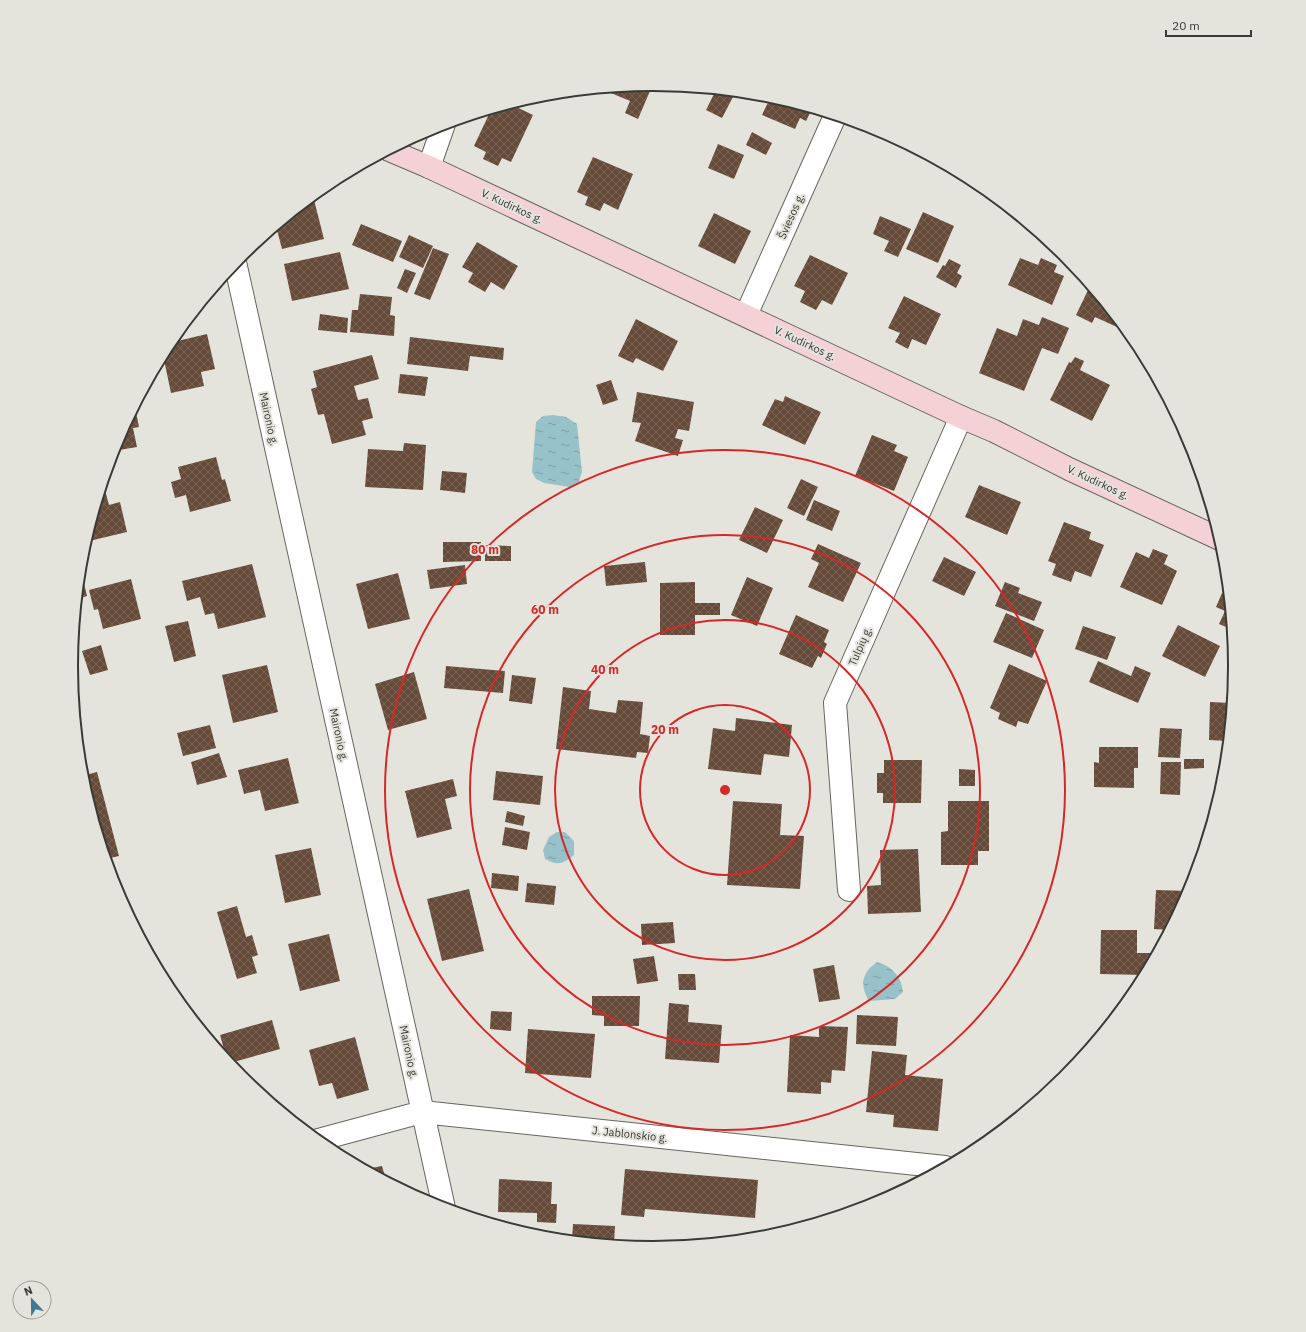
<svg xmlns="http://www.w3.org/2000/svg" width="1306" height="1332" viewBox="0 0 1306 1332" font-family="'IBM Plex Sans',sans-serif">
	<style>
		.water { fill: url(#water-ripples) }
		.building { fill: url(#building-cross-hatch) }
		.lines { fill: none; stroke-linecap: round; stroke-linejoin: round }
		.minor-casing { stroke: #67665f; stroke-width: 24 }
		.secondary-casing { stroke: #67665f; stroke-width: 24 }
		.minor { stroke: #fff; stroke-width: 22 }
		.secondary { stroke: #f3d1d5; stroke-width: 22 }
		.ring { fill: none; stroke: #d62828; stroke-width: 2 }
		.labels { text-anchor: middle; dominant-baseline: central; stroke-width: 4; stroke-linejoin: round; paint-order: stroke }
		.street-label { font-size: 11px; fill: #3a3a36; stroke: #e5e4dc }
		.rim { fill: none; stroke: #3a3a36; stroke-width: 2 }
		.centre { fill: #d62828; stroke: #e5e4dc; stroke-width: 2 }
		.ring-label { font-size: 12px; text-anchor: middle; font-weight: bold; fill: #d62828; stroke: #e5e4dc; stroke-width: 4; stroke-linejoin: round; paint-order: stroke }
	</style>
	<defs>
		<pattern id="water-ripples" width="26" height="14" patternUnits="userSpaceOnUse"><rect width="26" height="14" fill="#98c2ca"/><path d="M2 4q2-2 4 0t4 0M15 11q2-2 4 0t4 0" fill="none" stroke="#7d9fa5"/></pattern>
		<pattern id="building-cross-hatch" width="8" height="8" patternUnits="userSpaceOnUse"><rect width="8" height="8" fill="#664b3a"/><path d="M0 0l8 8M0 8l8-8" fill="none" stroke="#796355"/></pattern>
	</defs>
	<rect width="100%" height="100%" fill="#e5e4dc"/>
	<!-- water -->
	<path class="water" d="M553 415 566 417 577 424 582 472 578 484 570 487 544 483 536 479 532 472 536 422 543 416Z
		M557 832H565L574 841V855C563 864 558 866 545 859L543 850 549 837Z
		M877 962C893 967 901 976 903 992L895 999 869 1001C859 984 862 973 877 962Z"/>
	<!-- building -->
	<path class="building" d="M653 84 638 119 625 113 630 101 611 93 613 88Z
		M716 90 720 91 733 97 722 118 706 110Z
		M771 96 812 109 806 121 800 118 795 129 762 115Z
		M510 104 533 115 511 162 502 158 498 166 483 159 486 152 474 146 491 110Z
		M752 132 772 143 766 155 746 145Z
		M718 144 744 155 734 179 708 168Z
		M593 157 633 174 618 210 604 203 600 211 585 205 588 197 577 192Z
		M313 196 324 239 282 249 276 226Z
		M923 212 954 226 938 263 906 249Z
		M714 213 751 231 735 264 698 246Z
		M880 216 911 229 898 257 884 251 889 241 873 234Z
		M361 224 402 241 393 262 352 245Z
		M409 235 433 246 423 268 399 257Z
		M477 242 518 266 504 290 491 282 485 292 468 282 473 273 462 267Z
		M433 248 449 254 430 300 414 294Z
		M340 252 349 289 292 301 284 264Z
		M810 255 848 273 832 305 822 300 816 310 800 302 805 291 794 286Z
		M1020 258 1038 265 1041 258 1057 265 1054 272 1064 276 1052 305 1008 285Z
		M949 259 961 265 957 273 962 276 956 288 936 277 943 265 945 266Z
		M405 269 416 273 407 293 397 288Z
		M1090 286 1119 321 1117 327 1095 317 1092 323 1076 315Z
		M360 294 392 297 390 315 395 316 394 336 350 332 352 310H358Z
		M904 296 941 314 926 345 912 339 908 349 895 342 900 333 888 328Z
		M320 314 348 318 347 333 318 330Z
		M1042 317 1069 328 1058 354 1042 348 1024 391 979 373 997 328 1017 336 1023 319 1039 325Z
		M636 319 678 341 663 371 636 358 633 363 618 356Z
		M207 334 215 369 201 372 204 386 171 393 163 355 169 343Z
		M410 337 504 348 503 360 470 356 468 371 407 364Z
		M372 355 379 379 354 386 358 400 368 398 373 418 362 421 366 435 332 444 324 414 318 415 311 389 317 387 313 371Z
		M1075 357 1084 361 1080 370 1110 385 1092 421 1050 400 1069 362 1071 363Z
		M400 374 428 377 425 396 398 393Z
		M611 380 618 400 603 405 596 385Z
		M637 392 694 402 689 431 678 429 675 438 683 440 678 456 635 441 641 423 632 422Z
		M785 396 821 412 805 445 762 425 775 399 783 402Z
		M135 407 139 427 133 428 137 447 113 451 115 443Z
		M872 435 897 445 894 451 908 457 894 491 855 476Z
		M404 443 426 445 423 490 365 487 368 449 403 451Z
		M216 457 222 480 225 479 231 501 190 512 186 495 175 498 171 482 181 479 178 467Z
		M442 471 467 473 465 493 440 490Z
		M801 479 818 487 804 516 787 508Z
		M979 485 1021 502 1007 535 965 517Z
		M105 490 109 505 120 502 127 532 85 542 101 491Z
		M814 500 840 511 832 531 806 520Z
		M755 507 783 520 767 553 739 540Z
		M1064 522 1091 532 1089 539 1104 545 1091 577 1075 571 1071 582 1052 575 1056 564 1048 561Z
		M443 542H481V561L443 562Z
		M818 544 861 563 843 602 808 587 819 563 811 559Z
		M485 545 511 546V561H485Z
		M1153 549 1168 555 1164 564 1177 571 1162 605 1120 587 1136 552 1149 558Z
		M944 557 976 572 964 596 932 581Z
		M645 562 647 582 606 586 604 566Z
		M252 564 266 617 218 629 214 613 205 615 200 597 187 601 182 581Z
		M465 565 467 584 430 589 427 570Z
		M81 570 87 596 78 599 80 570Z
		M398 573 410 619 368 629 356 584Z
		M747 577 773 588 757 626 731 615Z
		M131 579 141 619 103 629 98 609 94 610 89 590Z
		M695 582V603H720V615H695V635H660V583Z
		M1005 582 1020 588 1018 593 1042 602 1034 621 995 606Z
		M1222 593 1228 596 1231 629 1219 624 1225 611 1216 607Z
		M1006 613 1044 630 1032 658 993 642Z
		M796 615 829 630 824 642 827 644 821 658 818 656 812 668 779 654Z
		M188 621 196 656 174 662 165 626Z
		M1178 625 1220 646 1205 677 1162 656Z
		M1083 626 1116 637 1107 660 1075 649Z
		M101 645 108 670 90 675 82 651Z
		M1098 661 1131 676 1135 666 1151 673 1138 703 1089 682Z
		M1009 664 1047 681 1028 724 1018 721 1016 727 998 719 1000 713 990 708Z
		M267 665 278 712 233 723 222 675Z
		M446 666 505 671 503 693 444 688Z
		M414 672 427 719 388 730 375 684Z
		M512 675 536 678 532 704 509 701Z
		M563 687 591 691 589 709 616 713 618 700 643 702 640 734 650 736 648 753 637 752 636 758 556 749Z
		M1210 702 1231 703 1228 741 1209 740Z
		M736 718 792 725 789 757 764 754 761 775 708 769 713 728 735 731Z
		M210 725 216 748 183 756 177 733Z
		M1160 728 1182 729 1180 758 1158 757Z
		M1099 747H1138V768H1134V788L1094 787V762L1099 763Z
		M219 753 227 777 197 785 191 762Z
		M288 758 299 803 265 811 260 790 244 794 238 770Z
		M1184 759H1204V768L1184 769Z
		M884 760H922L921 803H883V793H877V773H884Z
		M1161 762H1181L1180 795 1160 794Z
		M959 769 975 770V786H959Z
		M496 771 543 776 540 805 493 800Z
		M97 772 119 856 106 859 82 779V776Z
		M453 779 457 796 445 799 452 829 417 838 405 791Z
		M733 801 782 804 780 835 804 836 800 889 727 885Z
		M948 801H989V851H978V865H941V832L948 831Z
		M507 811 525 816 523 826 505 822Z
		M505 827 530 832 527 850 502 845Z
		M311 848 321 895 285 903 275 855Z
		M918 849 921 912 868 914 867 886 881 885 880 850Z
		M492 873 519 876 518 891 491 888Z
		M527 883 556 886 554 905 525 902Z
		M469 889 484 951 442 961 427 899Z
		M1156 890 1189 891 1169 930 1154 929Z
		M237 906 246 937 252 935 258 955 252 957 257 973 237 979 217 912Z
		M673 922 675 943 642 945 641 924Z
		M1101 930H1137V953H1156L1145 975 1100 974Z
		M329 934 340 981 300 991 288 944Z
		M654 956 658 981 637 984 633 959Z
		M834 965 840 999 819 1002 813 969Z
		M678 974H695L696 990H679Z
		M592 996H640L639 1026H604V1016L592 1015Z
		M669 1003 689 1005 688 1022 722 1025 719 1063 665 1059Z
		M491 1011 512 1012 511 1031 490 1029Z
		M857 1015 898 1017 896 1046 856 1044Z
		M272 1020 280 1049 230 1063 227 1060 220 1035Z
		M819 1026 848 1027 845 1071 832 1070 831 1083 821 1082V1094L787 1092 790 1035 819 1037Z
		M528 1029 595 1034 591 1078 525 1073Z
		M355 1037 369 1090 337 1099 332 1083 319 1086 309 1050Z
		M872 1051 907 1055 905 1075 943 1079 938 1131 893 1127 894 1115 866 1112Z
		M382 1166 386 1180 366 1169Z
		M625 1169 758 1180 755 1218 645 1209 644 1217 621 1215Z
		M499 1179 552 1182 551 1204H557L556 1223 537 1222V1213L498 1212Z
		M573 1224 615 1226 614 1244 572 1240Z"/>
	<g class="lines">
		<defs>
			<path id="minor" d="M429 167 444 124
				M235 262 444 1208
				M746 315 835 116
				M849 890 835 703 961 417
				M318 1140 422 1112 945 1167"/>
			<path id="secondary" d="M389 150 429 167 961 417 994 431 1069 469 1220 539"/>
		</defs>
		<!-- minor casing -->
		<use href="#minor" class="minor-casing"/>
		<!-- secondary casing -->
		<use href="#secondary" class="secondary-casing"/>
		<!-- minor -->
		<use href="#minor" class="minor"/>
		<!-- secondary -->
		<use href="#secondary" class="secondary"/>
	</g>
	<!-- distance rings -->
	<g class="ring">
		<circle cx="725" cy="790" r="85"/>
		<circle cx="725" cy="790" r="170"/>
		<circle cx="725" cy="790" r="255"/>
		<circle cx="725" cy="790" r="340"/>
	</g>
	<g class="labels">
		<!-- street labels -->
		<g class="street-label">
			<text transform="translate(512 206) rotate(25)">V. Kudirkos g.</text>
			<text transform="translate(791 216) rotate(-66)">Šviesos g.</text>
			<text transform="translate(805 343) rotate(25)">V. Kudirkos g.</text>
			<text transform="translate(269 419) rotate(78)">Maironio g.</text>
			<text transform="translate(1098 482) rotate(25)">V. Kudirkos g.</text>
			<text transform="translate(860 646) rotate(-66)">Tulpių g.</text>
			<text transform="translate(339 735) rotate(78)">Maironio g.</text>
			<text transform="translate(409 1052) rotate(78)">Maironio g.</text>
			<text transform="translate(630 1134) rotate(6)">J. Jablonskio g.</text>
		</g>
	</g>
	<!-- crop -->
	<path d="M0 0H1306V1332H0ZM78 666a575 575 0 1 1 1150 0a575 575 0 1 1-1150 0Z" fill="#e5e4dc" fill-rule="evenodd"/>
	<path class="rim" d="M78 666a575 575 0 1 1 1150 0a575 575 0 1 1-1150 0Z"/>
	<circle cx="725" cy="790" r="6" class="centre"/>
	<g class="ring-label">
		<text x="485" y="554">80 m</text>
		<text x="545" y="614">60 m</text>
		<text x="605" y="674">40 m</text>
		<text x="665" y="734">20 m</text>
	</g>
	<!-- north arrow -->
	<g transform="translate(32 1300) rotate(338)"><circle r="19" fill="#e5e4dc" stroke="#a1a09a"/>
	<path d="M0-3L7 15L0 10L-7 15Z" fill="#3f7992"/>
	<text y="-6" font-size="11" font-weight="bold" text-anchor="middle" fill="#3a3a36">N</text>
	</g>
	<!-- scale -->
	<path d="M1166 30v6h85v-6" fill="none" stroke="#3a3a36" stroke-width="2"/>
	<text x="1172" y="30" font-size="12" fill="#3a3a36" stroke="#e5e4dc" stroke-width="3" paint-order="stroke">20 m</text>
</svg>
